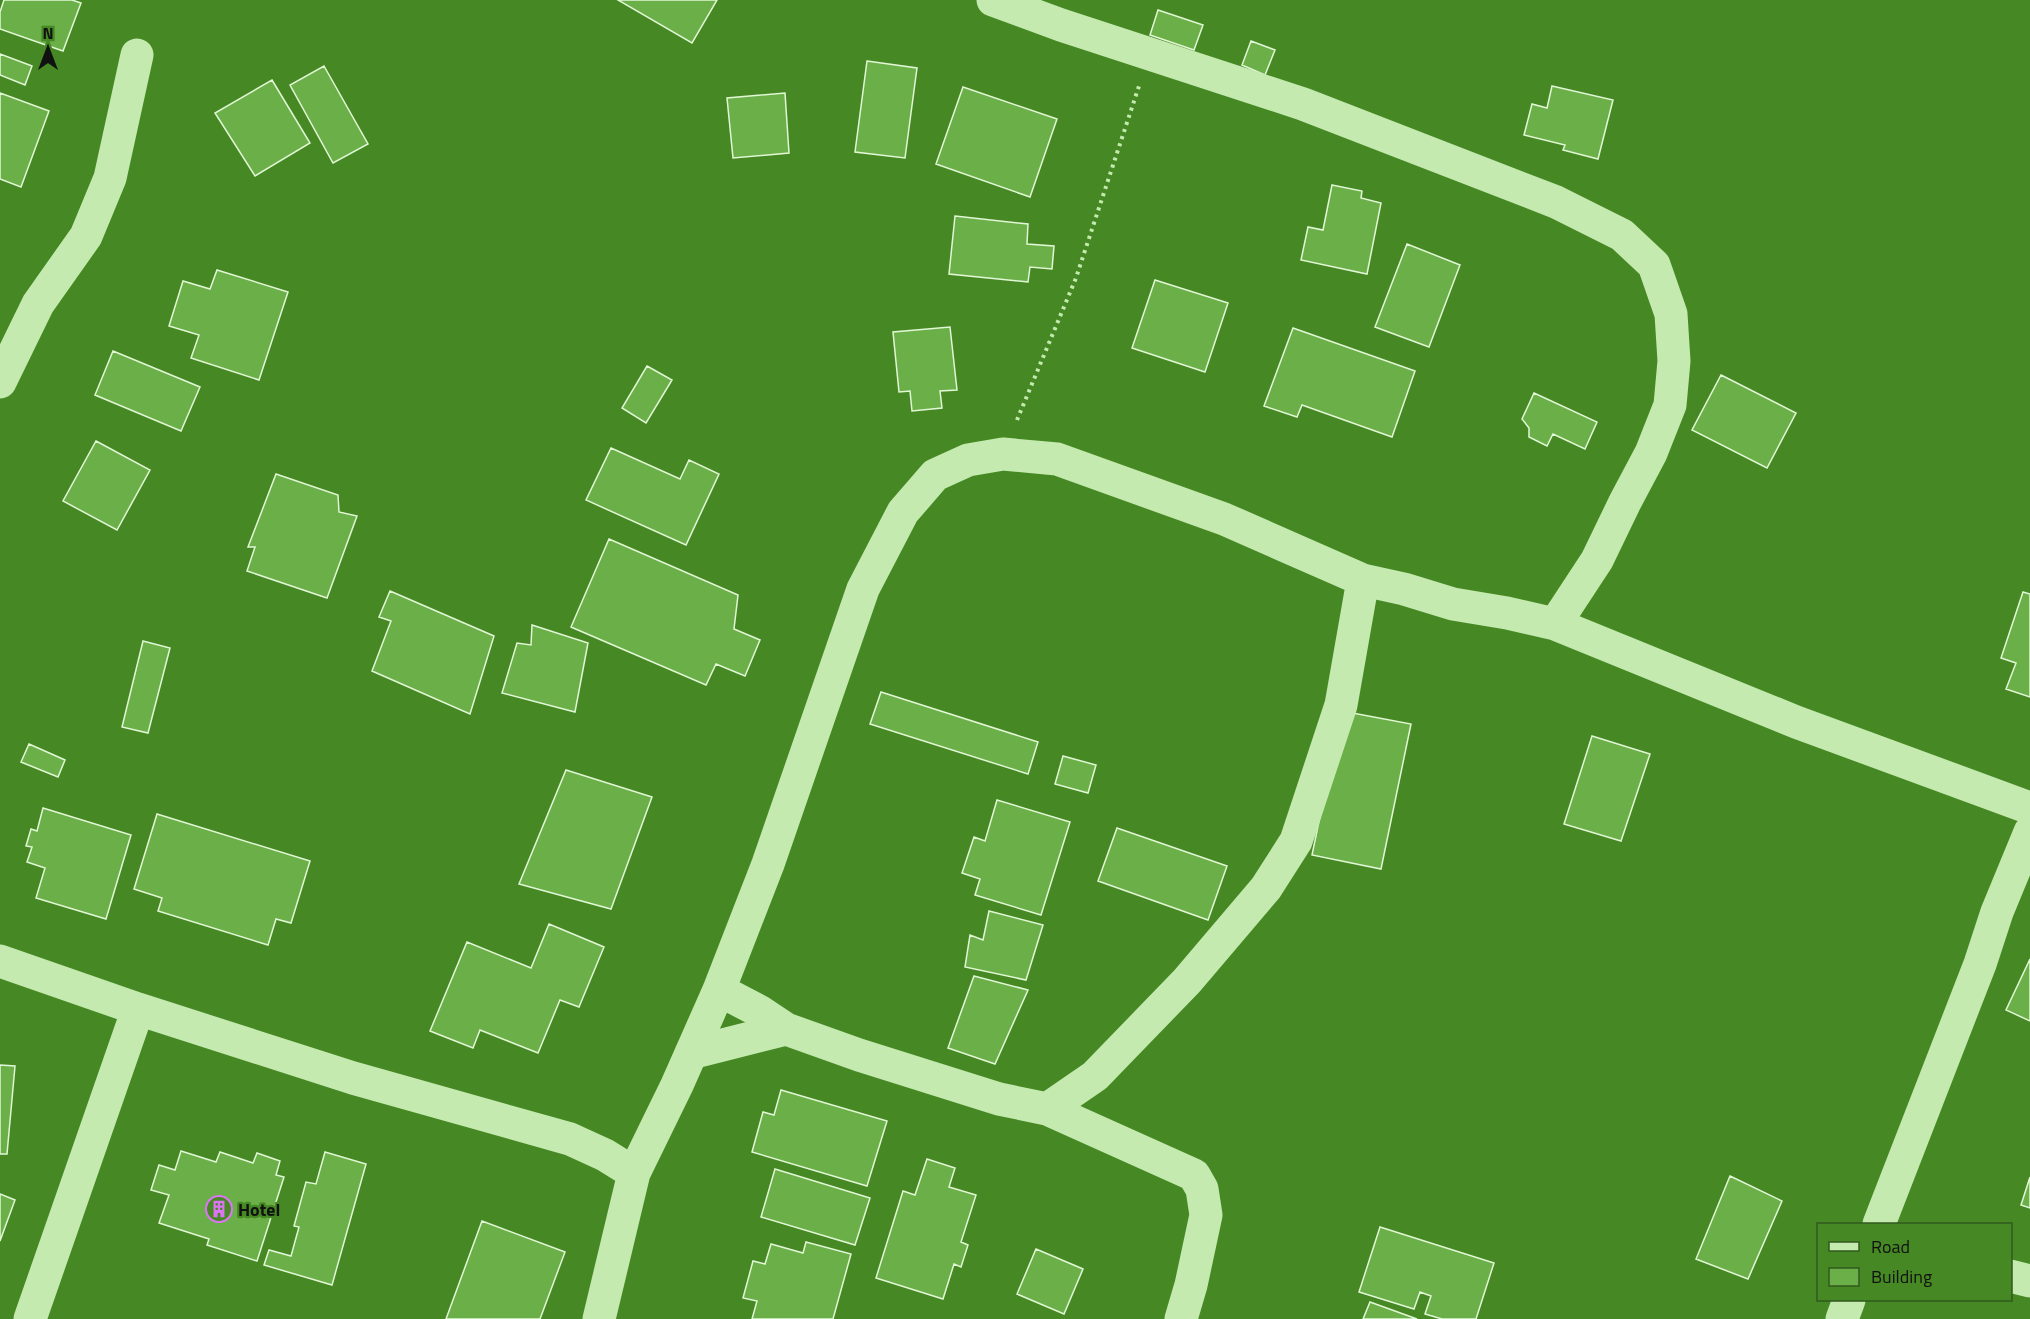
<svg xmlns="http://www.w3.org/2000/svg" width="2030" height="1319" viewBox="0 0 2030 1319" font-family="'Titillium Web',sans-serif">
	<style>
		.building { fill: #6baf48; stroke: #e1f7d5; stroke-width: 1.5 }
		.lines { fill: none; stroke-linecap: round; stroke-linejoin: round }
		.path { stroke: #c4eab0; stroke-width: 4; stroke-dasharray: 3 4.5; stroke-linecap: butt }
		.minor { stroke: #c4eab0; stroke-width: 33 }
		.labels { text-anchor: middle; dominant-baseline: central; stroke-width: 4.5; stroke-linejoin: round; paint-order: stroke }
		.poi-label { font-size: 18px; font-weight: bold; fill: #111; stroke: #468924; text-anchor: start }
	</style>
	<rect width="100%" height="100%" fill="#468924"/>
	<!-- building -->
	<path class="building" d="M4 0H72L81 3 63 51 0 29V12Z
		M618 0H717L692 43Z
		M1158 10 1203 25 1194 50 1150 35Z
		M1251 41 1275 50 1265 75 1242 65Z
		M0 54 32 66 25 85 0 75Z
		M867 61 917 68 905 158 855 152Z
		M324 66 368 144 333 163 290 85Z
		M272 80 310 143 255 176 215 113Z
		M1552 86 1613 100 1598 159 1563 150 1565 145 1524 135 1532 104 1547 108Z
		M963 87 1057 119 1030 197 936 164Z
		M0 93 49 111 21 187 0 179Z
		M785 93 789 153 733 158 727 98Z
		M1332 185 1362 191 1361 198 1381 203 1367 274 1301 260 1308 227 1323 230Z
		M955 216 1028 224 1027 244 1054 246 1052 269 1030 267 1028 282 949 274Z
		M1407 244 1460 265 1429 347 1375 327Z
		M217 270 288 292 259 380 191 358 199 335 169 326 183 281 210 289Z
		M1155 280 1228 303 1205 372 1132 348Z
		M950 327 957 390 940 391 942 408 912 411 910 391 899 392 893 332Z
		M1293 328 1415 371 1392 437 1302 405 1297 417 1264 406Z
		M113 351 200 387 181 431 95 395Z
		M647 366 672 380 646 423 622 408Z
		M1721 375 1796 413 1767 468 1692 430Z
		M1534 393 1597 422 1585 449 1553 434 1547 446 1529 437V428L1522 419Z
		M96 441 150 470 117 530 63 501Z
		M611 448 680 479 689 460 719 474 686 545 586 500Z
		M276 474 338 495 339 512 357 516 327 598 247 571 255 547H248Z
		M609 539 738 595 734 629 760 640 745 676 716 664 706 685 571 627Z
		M390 591 494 636 470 714 372 671 391 621 379 617Z
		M2023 592 2030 594V697L2006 689 2016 663 2001 658Z
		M532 625 588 643 575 712 502 693 517 643 531 645Z
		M143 641 170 648 148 733 122 727Z
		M881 692 1038 742 1028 774 870 724Z
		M1342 711 1411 724 1381 869 1312 855Z
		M1592 736 1650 754 1621 841 1564 824Z
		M29 744 65 760 58 777 21 762Z
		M1063 756 1096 765 1088 793 1055 784Z
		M566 770 652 797 611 909 519 884Z
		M997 800 1070 822 1041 915 975 895 980 879 962 873 974 837 985 841Z
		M43 808 131 835 106 919 36 898 45 868 27 862 32 847 26 846 31 829 37 831Z
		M157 814 310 861 291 923 276 919 268 945 158 911 162 898 134 889Z
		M1117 828 1227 866 1208 920 1098 881Z
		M989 911 1043 925 1026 980 965 967 970 935 983 940Z
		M549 924 604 947 579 1007 560 1000 538 1053 480 1030 473 1048 430 1031 467 942 531 968Z
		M2030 959V1021L2006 1010Z
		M974 976 1028 990 995 1064 948 1048Z
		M0 1065 15 1066 7 1154H0Z
		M781 1090 887 1121 867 1186 752 1152 763 1112 774 1115Z
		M181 1151 216 1162 220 1152 253 1163 257 1153 280 1161 276 1175 284 1177 257 1261 207 1245 209 1239 159 1223 169 1195 151 1190 159 1165 175 1170Z
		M325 1152 366 1164 332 1285 264 1265 269 1250 291 1256 299 1227 294 1226 306 1182 316 1184Z
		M927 1159 955 1168 949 1187 976 1195 961 1242 968 1245 961 1267 954 1264 943 1299 876 1278 903 1191 915 1195Z
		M775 1169 870 1198 855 1245 761 1217Z
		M1730 1176 1782 1201 1748 1279 1696 1259Z
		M2030 1177V1208L2021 1205Z
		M0 1194 15 1200 0 1241Z
		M482 1221 565 1252 540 1319H446Z
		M1380 1227 1494 1263 1476 1319H1442L1425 1314 1431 1296 1420 1292 1414 1309 1359 1292Z
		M806 1242 851 1254 833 1319H752L757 1301 743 1298 753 1261 765 1264 771 1244 803 1253Z
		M1036 1249 1083 1269 1064 1314 1017 1294Z
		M1370 1302 1417 1319H1363Z"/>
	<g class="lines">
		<!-- path -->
		<path class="path" d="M1017 420 1076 278 1139 86"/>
		<!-- minor -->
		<path class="minor" d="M993 0 1061 25 1303 104 1556 202 1622 235 1654 265 1671 314 1674 361 1670 405 1651 453 1625 502 1597 560 1555 624
			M0 382 38 304 86 236 110 178 137 55
			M0 961 138 1009 353 1078 570 1139 605 1155 634 1173 599 1319
			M719 990 759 1011 786 1029 859 1055 999 1099 1047 1109 1194 1175 1202 1189 1206 1215 1191 1285 1181 1319
			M691 1053 786 1029
			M1047 1109 1095 1076 1187 981 1266 888 1296 841 1341 705 1363 580
			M634 1173 677 1085 719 990 768 864 863 589 903 512 935 475 968 460 1003 454 1057 459 1224 519 1363 580 1404 589 1453 604 1507 613 1555 624 1796 722 2030 808
			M1879 1224 1980 964 1997 912 2030 832
			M2010 1276 2030 1281
			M30 1319 138 1009
			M1842 1319 1849 1300"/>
	</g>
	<!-- icons -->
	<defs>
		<symbol id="building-ring" viewBox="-11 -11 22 22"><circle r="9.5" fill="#468924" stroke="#dc74f4" stroke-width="1.5"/><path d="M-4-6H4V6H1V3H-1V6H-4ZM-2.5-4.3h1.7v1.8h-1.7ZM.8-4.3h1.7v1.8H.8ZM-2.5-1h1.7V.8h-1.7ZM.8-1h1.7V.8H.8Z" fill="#dc74f4"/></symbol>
	</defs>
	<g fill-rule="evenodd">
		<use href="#building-ring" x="204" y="1194" width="30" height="30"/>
	</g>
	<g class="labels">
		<!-- poi labels -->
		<g class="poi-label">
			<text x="238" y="1209">Hotel</text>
		</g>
	</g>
	<!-- legend -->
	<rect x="1817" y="1223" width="195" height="78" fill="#468924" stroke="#31591c" stroke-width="1.5"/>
	<rect x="1829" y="1242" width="30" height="9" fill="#c4eab0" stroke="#31591c" stroke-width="1.5"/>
	<text x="1871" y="1253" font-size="18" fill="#111111">Road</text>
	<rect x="1829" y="1268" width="30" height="18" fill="#6baf48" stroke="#31591c" stroke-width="1.5"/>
	<text x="1871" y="1283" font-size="18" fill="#111111">Building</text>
	<!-- north arrow -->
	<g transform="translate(48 48)" stroke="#468924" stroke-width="4.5" paint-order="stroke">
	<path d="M0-4.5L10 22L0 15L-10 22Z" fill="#111111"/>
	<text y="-9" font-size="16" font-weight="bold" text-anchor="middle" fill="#111111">N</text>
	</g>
</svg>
